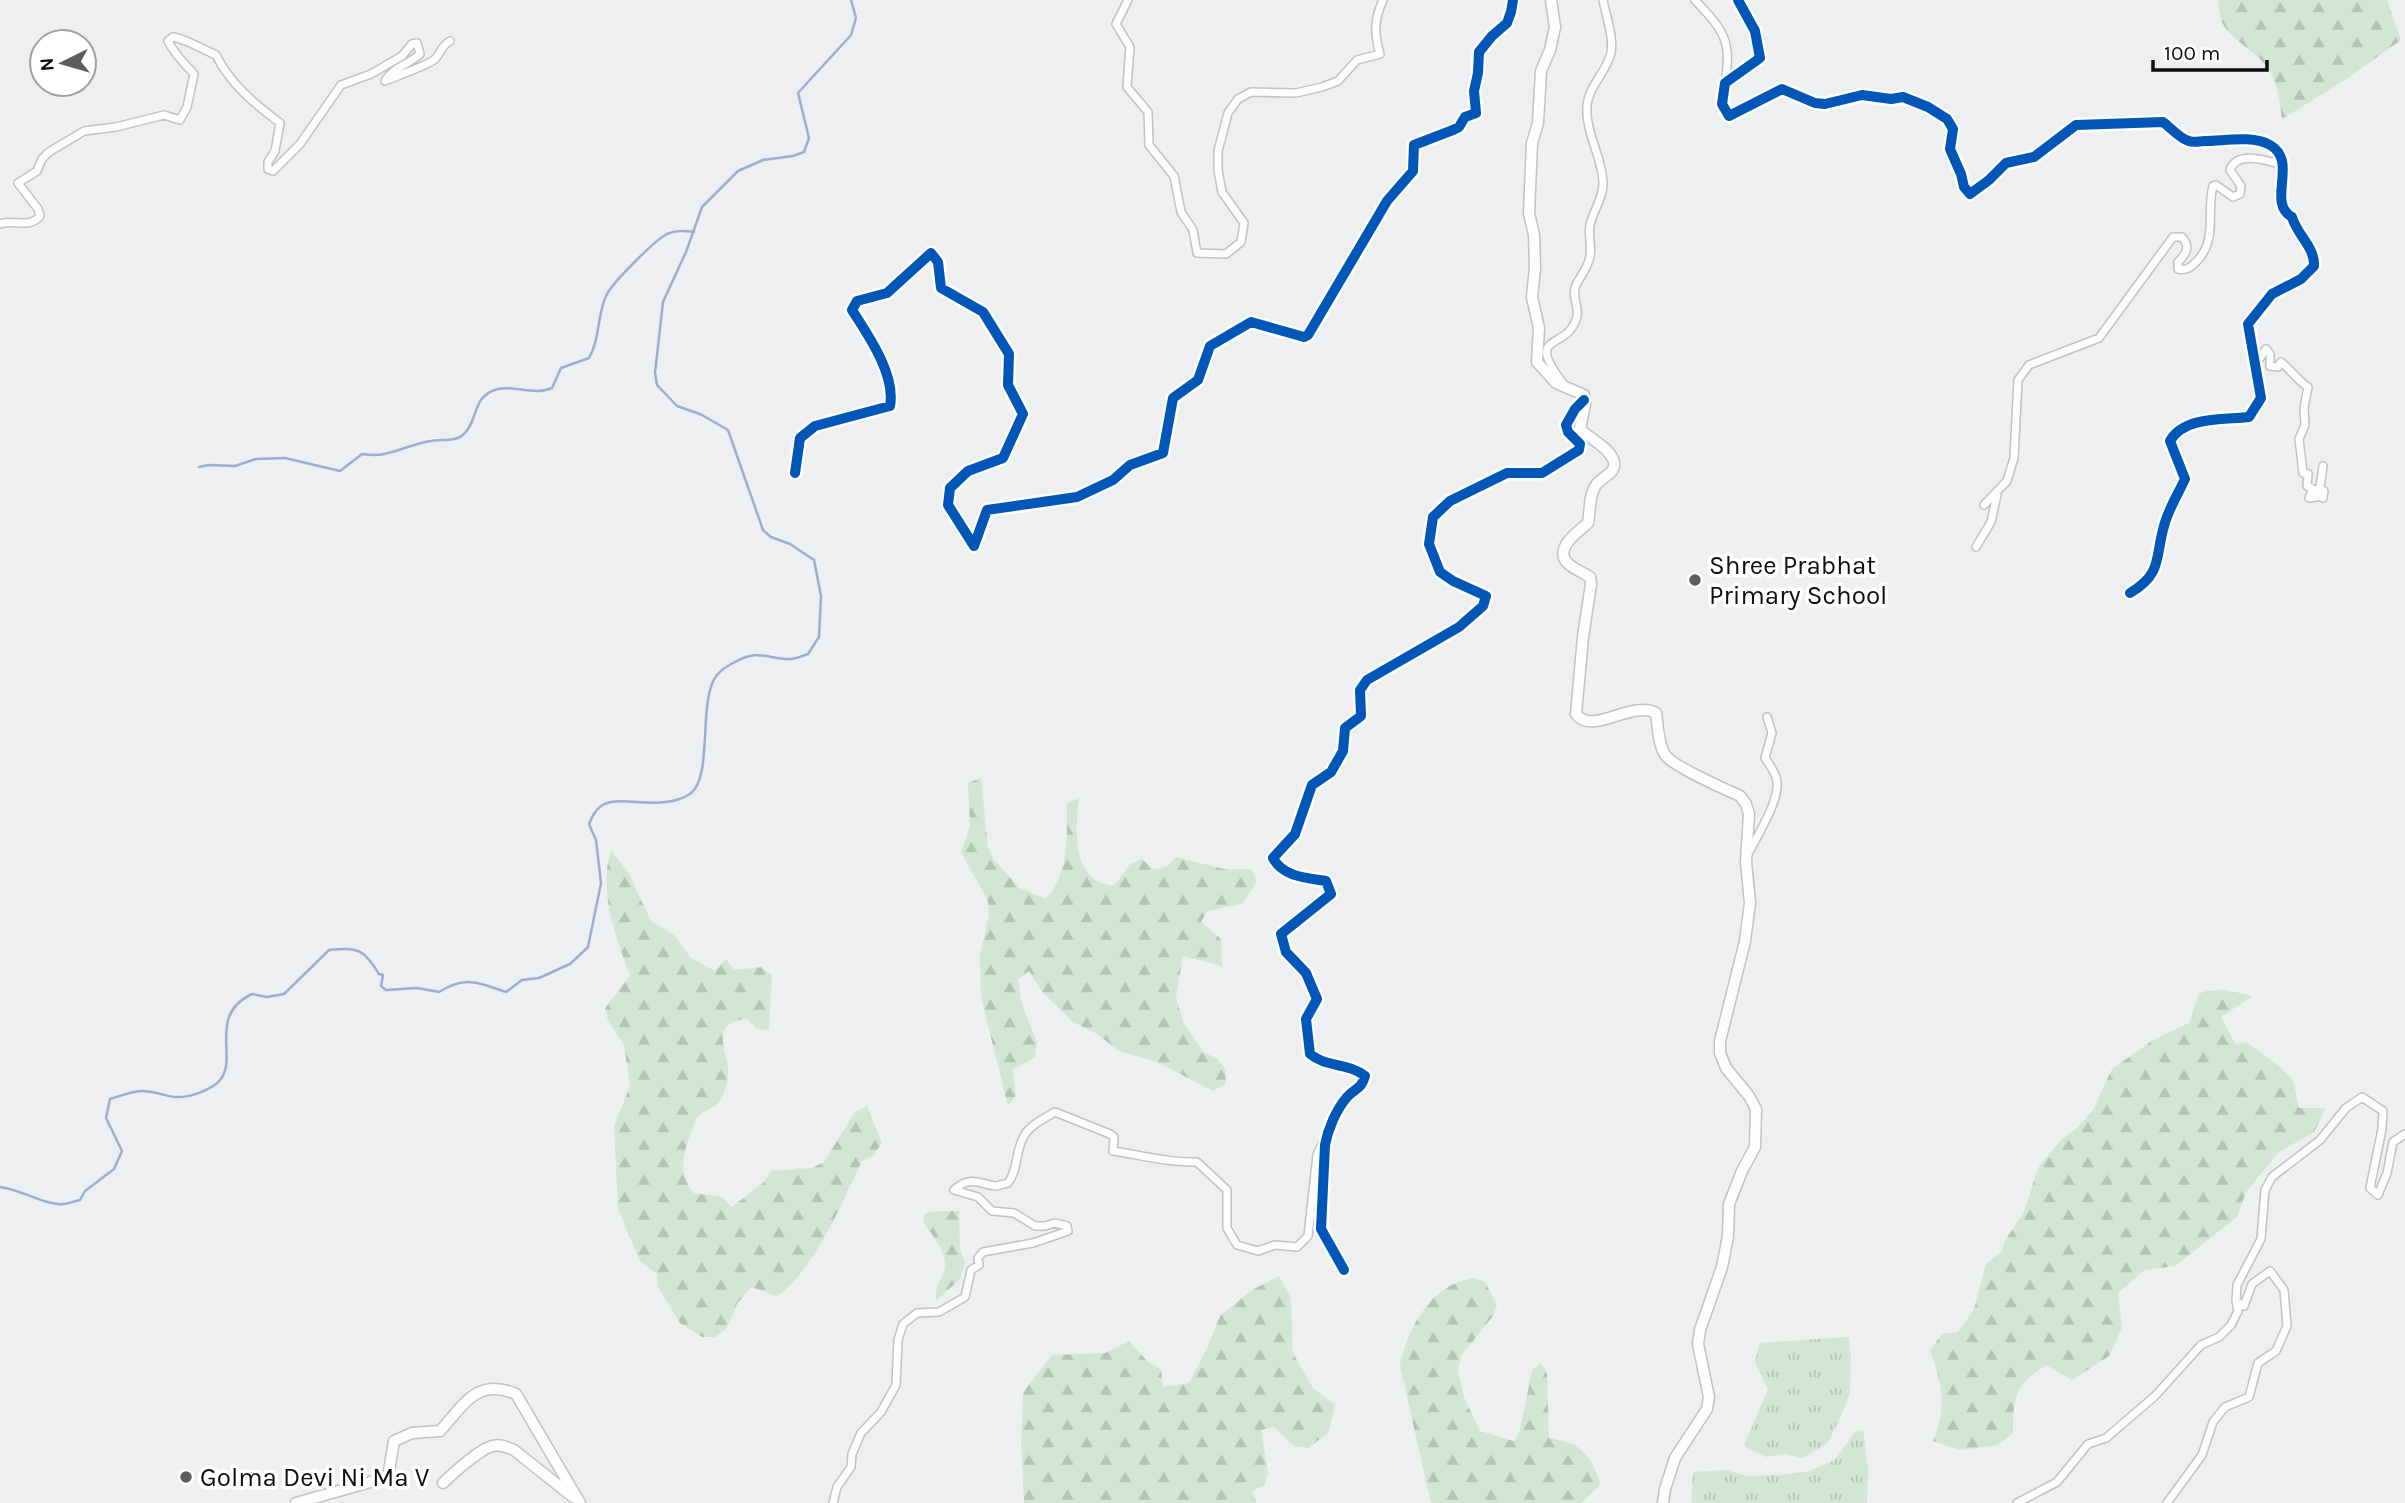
<svg xmlns="http://www.w3.org/2000/svg" width="2405" height="1503" viewBox="0 0 2405 1503" font-family="Karla,sans-serif">
	<style>
		.grass { fill: url(#grass-tufts) }
		.forest { fill: url(#forest-firs) }
		.lines { fill: none; stroke-linecap: round; stroke-linejoin: round }
		.stream { stroke: #9bafd3; stroke-width: 2.5 }
		.street-casing { stroke: #c0c2c3; stroke-width: 10 }
		.secondary-casing { stroke: #c0c2c3; stroke-width: 13 }
		.street { stroke: #fcfdfd; stroke-width: 7 }
		.secondary { stroke: #fcfdfd; stroke-width: 10 }
		.cycleway-casing { stroke: #fff; stroke-width: 15 }
		.cycleway { stroke: #0057b8; stroke-width: 10 }
		.poi-dot { fill: #5b5d5e; stroke: #fff; stroke-width: 2.5 }
		.labels { text-anchor: middle; dominant-baseline: central; stroke-width: 7; stroke-linejoin: round; paint-order: stroke }
		.poi-label { font-size: 26px; fill: #0c0e0f; stroke: #fff; text-anchor: start }
	</style>
	<defs>
		<pattern id="grass-tufts" width="24" height="20" patternUnits="userSpaceOnUse" patternTransform="scale(1.75)"><rect width="24" height="20" fill="#d1e7d3"/><path d="M3 7l-1-3M5 7V3M7 7l1-3M15 17l-1-3M17 17v-4M19 17l1-3" fill="none" stroke="#b2c5b4"/></pattern>
		<pattern id="forest-firs" width="22" height="20" patternUnits="userSpaceOnUse" patternTransform="scale(1.75)"><rect width="22" height="20" fill="#d1e7d3"/><path d="M5 1l3.5 6h-7zM16 11l3.5 6h-7z" fill="#b2c5b4"/></pattern>
	</defs>
	<rect width="100%" height="100%" fill="#edeff1"/>
	<!-- grass -->
	<path class="grass" d="M1849 1337 1851 1356 1850 1393 1844 1409 1828 1443 1803 1458 1785 1454 1766 1457 1744 1446 1768 1389 1755 1363 1759 1343Z
		M1863 1430 1868 1467 1867 1503H1691L1693 1472 1726 1470 1747 1476 1782 1475 1809 1471 1835 1460 1855 1432Z"/>
	<!-- forest -->
	<path class="forest" d="M2218 0H2387L2401 40 2345 80 2282 119C2280 104 2278 88 2272 75 2262 53 2231 42 2222 22 2220 16 2219 7 2218 0Z
		M981 778 988 848 994 860 1020 888 1046 899C1069 874 1067 836 1067 803L1079 798C1075 831 1071 882 1114 886L1130 864 1142 859 1153 869 1166 867 1176 857 1224 869H1251L1257 881 1242 904 1207 911 1201 922 1221 939 1222 966 1183 956 1176 997 1183 1022 1204 1053 1217 1058 1225 1069 1226 1084 1213 1091 1157 1062 1119 1051 1097 1034 1073 1022 1043 993 1029 971 1018 979 1022 1005 1037 1042 1035 1057 1012 1070 1016 1095 1008 1106 981 997 980 955 989 915 988 901 961 852 970 826 968 783Z
		M611 850 628 872 651 921 674 935 691 958 715 971 726 959 734 970 761 967 772 975 769 1030 757 1029 747 1019C712 1022 724 1043 728 1067 729 1074 727 1086 724 1093 718 1110 706 1107 697 1118 694 1121 693 1129 691 1133 682 1156 678 1173 694 1193L722 1197 732 1207 764 1182 771 1171 812 1168 824 1162 855 1112 867 1106 882 1143 874 1155 862 1161C842 1202 815 1270 777 1296L751 1287 737 1304 726 1329 715 1337H702L680 1323 658 1287 657 1274 640 1261 618 1209 614 1126 630 1086 624 1045 608 1021 605 1008 630 976C616 936 598 892 611 850Z
		M2221 989 2253 996 2221 1017 2236 1045 2246 1042 2279 1066 2293 1080 2299 1108H2326L2314 1132 2279 1152 2246 1192 2237 1217 2175 1266 2145 1270 2118 1293 2122 1328 2109 1356 2072 1380 2046 1365C2015 1385 2013 1397 2013 1433L1998 1445 1960 1450 1933 1441C1947 1408 1942 1383 1930 1350L1942 1334 1958 1332 1974 1309 1986 1264 2001 1252 2006 1239 2024 1212 2038 1168 2049 1154 2062 1139 2077 1128 2093 1110 2112 1069 2153 1040 2189 1023 2199 993Z
		M942 1211H959L960 1249 965 1263 960 1279 936 1301C935 1280 942 1283 945 1268 948 1253 931 1234 923 1222L925 1213Z
		M1279 1276 1291 1298 1293 1353 1313 1388 1335 1405 1329 1432 1308 1448 1294 1446 1274 1427 1261 1430 1268 1472 1265 1485 1252 1491 1257 1503H1024L1021 1443 1023 1392 1052 1355 1105 1353 1129 1341 1148 1362 1161 1369 1163 1387 1189 1383 1207 1348 1220 1316 1252 1290Z
		M1474 1278 1485 1282 1497 1305 1493 1316 1461 1356 1458 1370 1464 1397 1480 1431 1514 1441 1520 1430 1532 1370 1541 1363 1547 1374 1549 1438C1556 1440 1565 1441 1572 1444 1586 1450 1598 1470 1600 1485L1581 1503H1431L1400 1366C1407 1328 1432 1283 1474 1278Z"/>
	<g class="lines">
		<!-- stream -->
		<path class="stream" d="M199 467 209 465 235 466 256 459 285 458 340 471 362 454C369 455 377 456 384 454 400 451 415 443 431 441 442 439 455 442 463 435 479 421 471 396 498 389 516 385 534 396 552 388L561 368 589 358C600 339 597 316 606 296 611 284 655 240 667 234 676 230 685 231 694 232
			M0 1187C20 1189 46 1206 63 1204 68 1204 75 1201 80 1200L85 1191 114 1169 122 1151 106 1118 110 1099C120 1096 132 1091 142 1091 154 1091 164 1096 175 1097 188 1098 205 1092 216 1084 243 1063 204 1017 252 994L267 997 284 994 329 950C359 947 363 949 379 974L383 975 381 986 386 990 417 988 439 992C466 975 479 983 506 992L522 980 539 978 570 964 588 947 601 883 596 840 589 824C592 817 595 810 601 806 618 793 661 813 690 794 714 777 697 699 717 675 721 670 729 665 735 662 759 648 769 660 792 659 797 658 803 656 808 654L819 637 821 596 814 560 790 544 771 537 763 530 728 430 700 414 677 406 657 385 655 373 663 302 686 252 702 207 738 171 763 160 793 156 804 152 809 138 798 93 851 35 856 18 851 0"/>
		<defs>
			<path id="street" d="M1128 0 1116 24 1130 47 1127 87 1148 112 1149 145 1174 176 1181 212 1193 230 1197 253 1226 254 1241 242 1244 223 1222 192 1218 170V151L1228 113 1238 99 1251 92 1296 93 1322 87 1338 81 1357 60 1380 54C1374 34 1374 19 1383 0
				M1695 0C1722 29 1733 40 1725 82
				M1738 0 1755 31 1760 58 1725 83 1722 104 1729 116 1782 89 1815 103 1825 104 1862 95 1891 99 1903 97 1928 107 1947 119 1953 129 1950 149 1961 174 1964 187 1970 194 1989 180 2006 163 2034 157 2076 125 2163 122C2170 127 2180 139 2189 141 2193 143 2200 141 2205 141 2224 141 2252 135 2270 145 2299 161 2266 203 2292 217 2297 235 2315 247 2314 266L2301 279 2272 294 2248 324 2261 398 2249 417C2224 420 2184 416 2170 441L2185 479C2178 494 2168 510 2164 526 2155 556 2163 574 2130 593
				M0 224C13 219 30 229 40 216L38 209 18 183 37 171 42 159 49 152 84 131 116 127 164 115 180 120 187 107 194 74C184 63 174 54 168 41L173 37C186 39 202 49 216 55 230 84 255 104 280 123L275 151 268 162V169L273 171 300 144 341 85 371 74 402 56 412 44 417 43 420 54C409 64 392 68 385 81 394 77 429 65 435 59 441 53 441 46 450 41
				M2256 364 2266 349 2270 354V366L2278 367 2281 362C2291 370 2297 380 2308 387L2304 408 2305 425 2299 439 2303 473 2308 474 2307 486 2313 489 2309 498 2317 497 2324 491 2323 498
				M1566 387C1520 329 1569 353 1577 316 1579 305 1571 296 1576 285 1581 275 1588 268 1590 256 1592 246 1588 235 1590 225 1593 211 1603 199 1603 184 1603 158 1585 133 1587 106 1588 87 1607 71 1611 53 1614 37 1606 16 1603 0
				M795 473 800 438 815 426 890 406C896 375 868 335 852 310L857 301 887 293 931 253 938 262 941 288 983 312 1009 354 1008 385 1023 414 1003 458 968 471 950 488 948 505 974 546 987 510 1077 497 1113 480 1130 465 1163 453 1173 398 1198 380 1210 346 1251 322 1304 337 1308 335 1387 201 1413 171 1414 145 1453 130 1459 127 1465 117 1476 113 1474 91 1478 73 1479 52 1492 36 1507 23 1511 12 1513 0
				M2313 496 2320 487 2323 466
				M1984 505 2007 481 2014 458 2018 380 2029 365 2099 338 2173 237H2182C2191 247 2186 254 2178 262V269C2187 271 2191 267 2197 261 2218 239 2206 212 2213 186L2216 185 2233 197 2240 194 2241 186 2230 170C2237 150 2268 161 2283 165
				M1976 547 1991 522 1997 495
				M1748 854C1757 836 1783 796 1776 777 1774 771 1769 764 1765 758L1772 733 1767 717
				M1344 1270 1321 1229 1325 1145C1328 1129 1336 1110 1347 1097 1356 1087 1361 1090 1365 1076 1347 1062 1327 1068 1310 1054L1306 1019 1317 999 1306 973 1286 952 1281 934 1331 894 1326 881C1307 878 1283 877 1273 858L1295 834 1312 785 1331 772 1343 751 1345 728 1361 716 1360 690 1367 680 1459 627 1483 606 1486 596 1453 581 1440 572 1429 544 1433 517 1450 501 1507 473H1542L1579 450 1580 444 1568 432 1566 425 1575 409 1584 400
				M833 1503 837 1487 851 1467 852 1454 861 1433 881 1412 896 1385 898 1340 903 1324 917 1313 939 1312 965 1297 971 1270 979 1265 978 1258 983 1252 1033 1243 1068 1231 1067 1226 1055 1223 1045 1226H1035L1014 1213 992 1211 978 1197 954 1190C970 1175 979 1184 996 1186 997 1186 1007 1183 1008 1183 1019 1168 1015 1151 1024 1136 1030 1125 1045 1118 1055 1112L1110 1134 1114 1137 1113 1151C1141 1155 1169 1163 1197 1162L1227 1190V1228L1237 1245 1258 1251 1275 1245 1297 1247 1308 1236 1317 1155 1323 1142
				M2017 1503 2057 1482 2088 1444 2106 1438 2155 1396 2201 1345 2219 1337 2231 1325 2238 1311 2236 1301
				M2167 1503 2202 1455 2213 1422 2225 1407 2249 1397 2258 1363 2276 1351 2287 1326 2284 1290 2270 1271 2252 1284 2244 1306 2236 1301 2237 1285 2261 1239 2265 1190 2272 1177 2320 1140 2346 1108 2362 1097 2383 1111 2382 1129 2370 1188 2378 1195 2387 1173 2393 1142 2405 1134"/>
			<path id="secondary" d="M1551 0 1555 27 1550 50 1541 71 1538 123 1532 143 1529 213 1534 235 1535 268 1532 297 1539 328 1537 362 1556 383 1584 395 1585 404 1580 429C1590 439 1607 446 1613 459 1619 473 1602 476 1596 485 1589 495 1590 511 1588 523 1579 531 1557 546 1565 560 1569 567 1582 572 1590 577L1591 584 1583 637 1576 714C1592 736 1631 700 1656 713 1658 725 1658 746 1666 756 1676 768 1725 789 1740 796L1746 804 1749 814 1746 862 1750 903 1745 941 1720 1041V1053L1726 1068 1749 1096 1756 1109 1755 1147 1742 1171 1729 1204 1728 1236 1722 1267 1700 1330 1698 1344 1709 1397 1707 1409 1675 1458 1665 1489 1663 1503
				M443 1483C452 1474 481 1448 493 1446 500 1444 507 1447 514 1450L573 1497
				M296 1503 388 1477 394 1441 412 1433 440 1431C464 1405 477 1377 516 1394L580 1503"/>
		</defs>
		<!-- street casing -->
		<use href="#street" class="street-casing"/>
		<!-- secondary casing -->
		<use href="#secondary" class="secondary-casing"/>
		<!-- street -->
		<use href="#street" class="street"/>
		<!-- secondary -->
		<use href="#secondary" class="secondary"/>
		<defs>
			<path id="cycleway" d="M1738 0 1755 31 1760 58 1725 83 1722 104 1729 116 1782 89 1815 103 1825 104 1862 95 1891 99 1903 97 1928 107 1947 119 1953 129 1950 149 1961 174 1964 187 1970 194 1989 180 2006 163 2034 157 2076 125 2163 122C2170 127 2180 139 2189 141 2193 143 2200 141 2205 141 2224 141 2252 135 2270 145 2299 161 2266 203 2292 217 2297 235 2315 247 2314 266L2301 279 2272 294 2248 324 2261 398 2249 417C2224 420 2184 416 2170 441L2185 479C2178 494 2168 510 2164 526 2155 556 2163 574 2130 593
				M795 473 800 438 815 426 890 406C896 375 868 335 852 310L857 301 887 293 931 253 938 262 941 288 983 312 1009 354 1008 385 1023 414 1003 458 968 471 950 488 948 505 974 546 987 510 1077 497 1113 480 1130 465 1163 453 1173 398 1198 380 1210 346 1251 322 1304 337 1308 335 1387 201 1413 171 1414 145 1453 130 1459 127 1465 117 1476 113 1474 91 1478 73 1479 52 1492 36 1507 23 1511 12 1513 0
				M1344 1270 1321 1229 1325 1145C1328 1129 1336 1110 1347 1097 1356 1087 1361 1090 1365 1076 1347 1062 1327 1068 1310 1054L1306 1019 1317 999 1306 973 1286 952 1281 934 1331 894 1326 881C1307 878 1283 877 1273 858L1295 834 1312 785 1331 772 1343 751 1345 728 1361 716 1360 690 1367 680 1459 627 1483 606 1486 596 1453 581 1440 572 1429 544 1433 517 1450 501 1507 473H1542L1579 450 1580 444 1568 432 1566 425 1575 409 1584 400"/>
		</defs>
		<!-- cycleway casing -->
		<use href="#cycleway" class="cycleway-casing"/>
		<!-- cycleway -->
		<use href="#cycleway" class="cycleway"/>
	</g>
	<!-- markers -->
	<g class="poi-dot">
		<circle cx="1695" cy="580" r="7"/>
		<circle cx="186" cy="1477" r="7"/>
	</g>
	<g class="labels">
		<!-- poi labels -->
		<g class="poi-label">
			<text x="1709" y="565">Shree Prabhat<tspan x="1709" dy="30">Primary School</tspan></text>
			<text x="200" y="1477">Golma Devi Ni Ma V</text>
		</g>
	</g>
	<!-- north arrow -->
	<g transform="translate(63 63) rotate(265)"><circle r="33" fill="#ffffff" stroke="#9e9f9f" stroke-width="2"/>
	<path d="M0-5L12 26L0 18L-12 26Z" fill="#5b5d5e"/>
	<text y="-10" font-size="19" font-weight="bold" text-anchor="middle" fill="#0c0e0f">N</text>
	</g>
	<!-- scale -->
	<path d="M2153 60v10h114v-10" fill="none" stroke="#0c0e0f" stroke-width="3.5"/>
	<text x="2164" y="60" font-size="21" fill="#0c0e0f" stroke="#ffffff" stroke-width="5" paint-order="stroke">100 m</text>
</svg>
